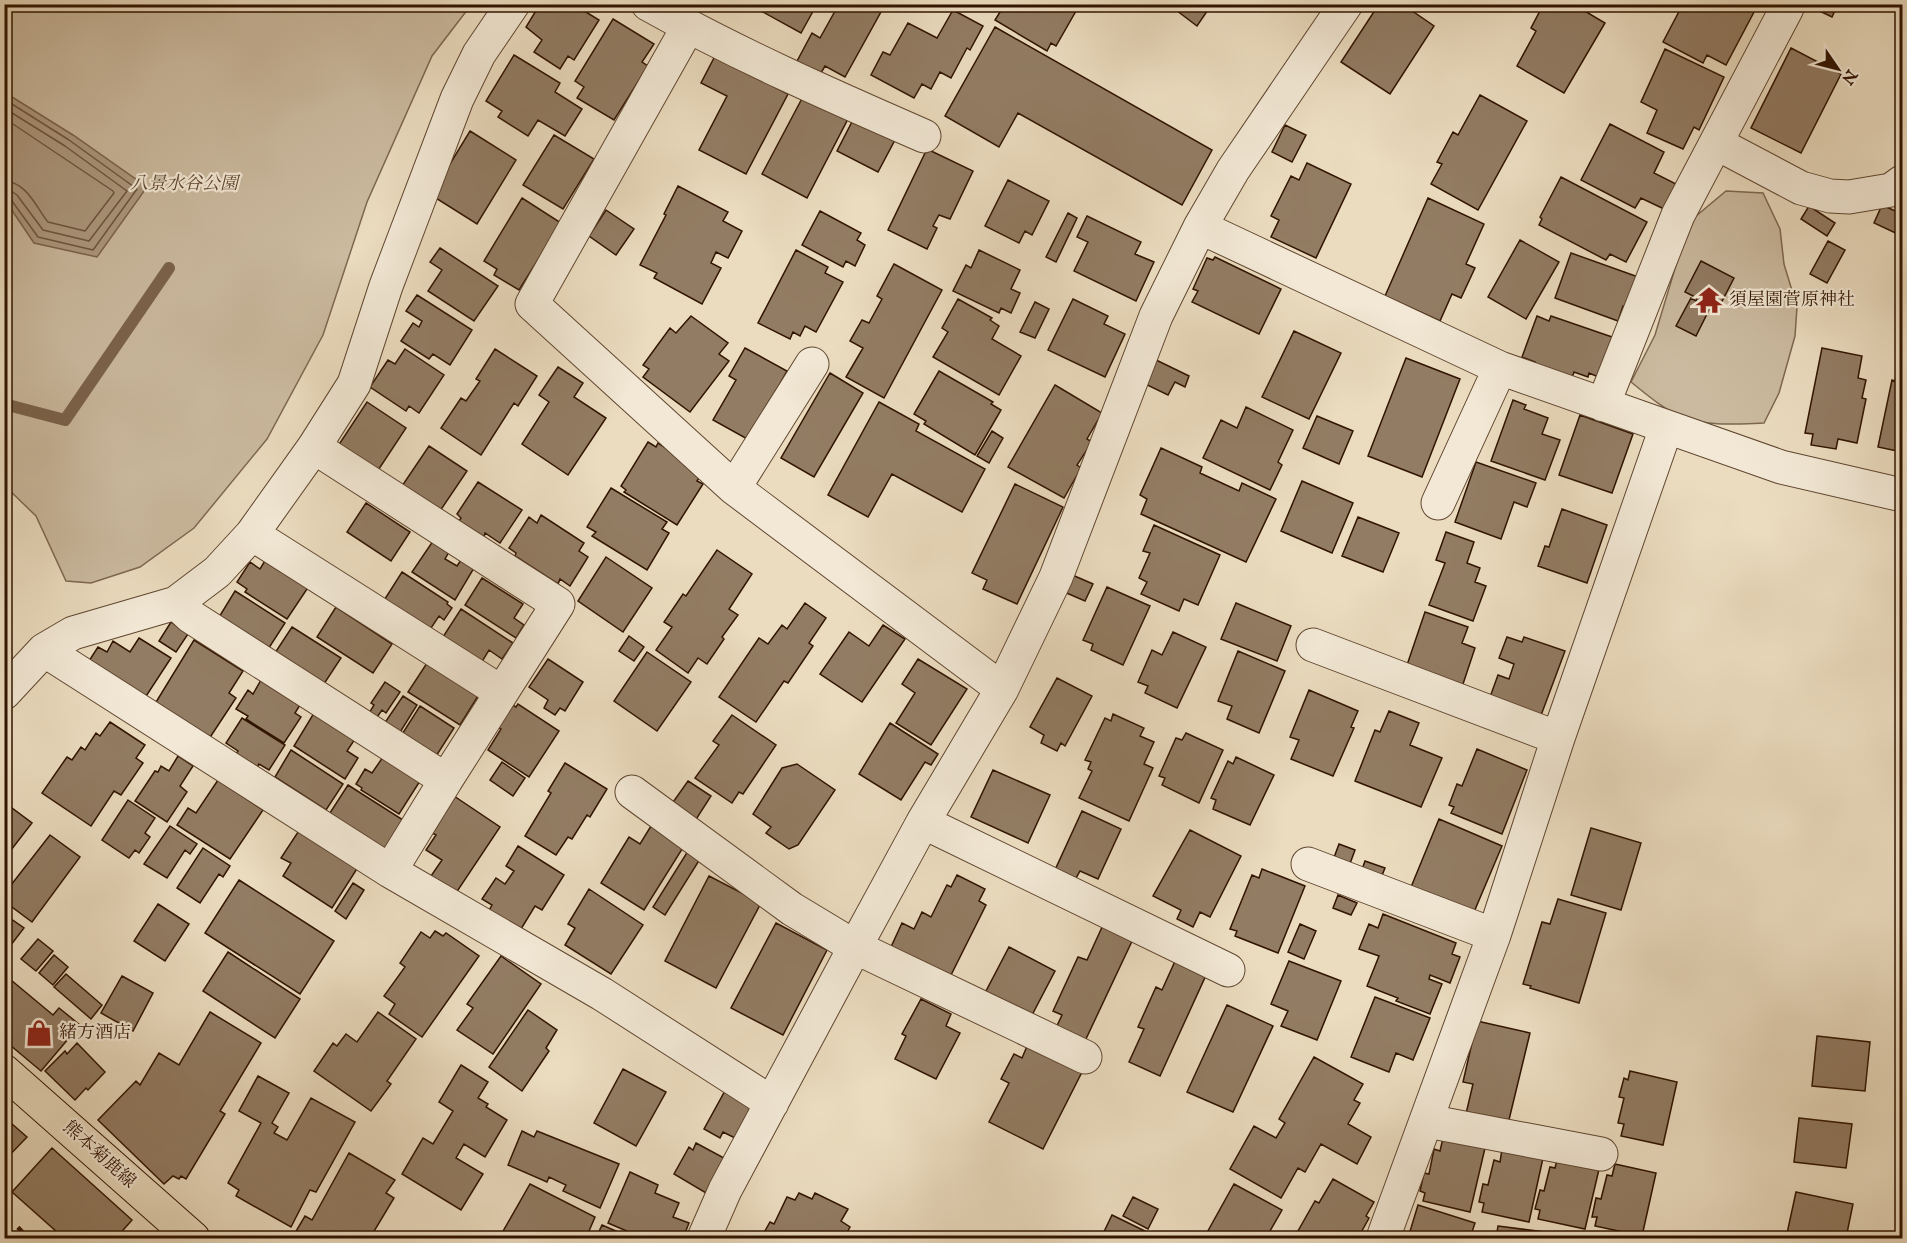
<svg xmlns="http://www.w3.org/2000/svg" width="1907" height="1243" viewBox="0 0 1907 1243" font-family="'IM FELL English','Noto Serif JP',serif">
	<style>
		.green { fill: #cbba9f; stroke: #7e6750; stroke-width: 1.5 }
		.water { fill: #ac987e; stroke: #7b634c; stroke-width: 1.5 }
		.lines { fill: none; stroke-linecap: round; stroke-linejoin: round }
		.shore { stroke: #6e563f; stroke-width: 1.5 }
		.stream { stroke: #7b634c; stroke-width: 12 }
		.building { fill: #927c63; stroke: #311400; stroke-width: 1.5 }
		.minor-casing { stroke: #604630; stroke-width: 35 }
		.major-casing { stroke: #311400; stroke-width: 35 }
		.minor { stroke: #f2e8d5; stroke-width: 33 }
		.major { stroke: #ebdcbf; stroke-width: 33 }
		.rail { stroke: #311400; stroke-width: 4.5; stroke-dasharray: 10 10; stroke-linecap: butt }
		.labels { text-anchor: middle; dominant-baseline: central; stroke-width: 4.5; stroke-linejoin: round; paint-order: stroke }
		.park-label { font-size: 18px; font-style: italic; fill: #5f4630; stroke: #f2e8d5 }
		.poi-label { font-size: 18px; fill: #311400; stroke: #f2e8d5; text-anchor: start }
		.street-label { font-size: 18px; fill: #311400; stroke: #f2e8d5 }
	</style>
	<rect width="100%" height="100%" fill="#ebdcbf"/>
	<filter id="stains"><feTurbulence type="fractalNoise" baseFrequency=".00333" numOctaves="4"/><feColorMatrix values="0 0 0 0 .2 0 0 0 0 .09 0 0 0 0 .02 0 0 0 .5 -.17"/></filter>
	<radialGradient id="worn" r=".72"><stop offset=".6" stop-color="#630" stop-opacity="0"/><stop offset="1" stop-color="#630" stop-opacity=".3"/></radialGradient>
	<!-- green -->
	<path class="green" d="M4 5H471L432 56 367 202 323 335 267 439 194 528 140 567 91 583 66 581 36 516 5 486Z
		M1726 191 1763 193 1780 229 1784 264 1797 307 1795 336 1779 393 1764 423C1737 424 1706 427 1681 416 1663 409 1646 394 1631 382L1655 335 1689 222Z"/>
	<!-- water -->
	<path class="water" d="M4 92 73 135 147 187 97 257 34 243 5 200Z"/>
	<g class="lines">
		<!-- shore -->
		<path class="shore" d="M4 99 69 140 137 189 93 250 38 237 12 201 4 198
			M4 108 65 146 127 191 89 241 43 230 17 195 11 191 4 190
			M4 118 113 191 114 193 85 231 48 222C36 207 27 182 4 181"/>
		<!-- stream -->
		<path class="stream" d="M4 404 65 420 169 268"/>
	</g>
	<!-- building -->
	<path class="building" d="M540 4H584L581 9 599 20 574 60 568 56 560 69 534 52 542 40 526 27Z
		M753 4H817L801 33 752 6Z
		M839 4H878L876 7 882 10 845 77 825 66 818 78 795 65 812 33 820 38Z
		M1005 4H1080L1056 46 1051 43 1047 51 995 20Z
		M1168 4H1212L1197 26Z
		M1379 4H1402L1434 26 1390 94 1341 62Z
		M1552 4H1573L1605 23 1564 93 1517 66 1536 31 1531 28 1542 7 1549 10Z
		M1683 4H1740L1754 12 1726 65 1707 55 1703 63 1663 42Z
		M1805 4H1838L1832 17Z
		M953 10 983 26 970 50 967 48 951 78 940 72 931 89 922 84 914 98 871 75 883 52 890 55 908 23 937 38Z
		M613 19 654 44 642 62 648 66 614 120 577 98 584 87 575 81Z
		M995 27 1212 150 1182 205 1018 113 999 147 945 116Z
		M1791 48 1841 74 1801 153 1751 128Z
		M1665 49 1724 77 1699 130 1694 127 1683 149 1647 133 1657 110 1641 102Z
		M514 55 560 83 555 92 582 109 565 136 538 120 528 136 498 117 502 111 486 101Z
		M715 56 788 94 746 174 699 150 727 96 701 83Z
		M806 91 850 115 807 198 762 174Z
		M1480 95 1527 121 1478 210 1431 184 1442 164 1437 162 1453 132 1458 135Z
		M855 116 896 138 878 172 837 151Z
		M1610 124 1664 152 1654 173 1678 185 1666 210 1641 198 1635 208 1581 180Z
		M1285 125 1306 135 1292 162 1272 152Z
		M470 131 516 160 477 224 431 195Z
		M554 135 594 159 563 209 523 185Z
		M927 149 973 171 950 219 939 215 933 226 937 228 927 249 888 230Z
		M1307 163 1351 184 1316 258 1271 237 1279 220 1271 216 1291 176 1299 180Z
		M1561 177 1647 222 1626 262 1610 254 1606 260 1539 225 1542 219 1540 217Z
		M1008 180 1049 201 1032 235 1025 231 1019 243 985 226Z
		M678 186 728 212 723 221 742 231 728 258 716 252 711 263 721 268 702 304 654 278 657 273 640 265 666 215 664 214Z
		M522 198 561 223 519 290 494 275 497 269 484 261Z
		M1428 198 1484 224 1466 264 1475 268 1461 298 1452 294 1440 321 1385 296Z
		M1882 205 1902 214V236L1874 223Z
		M1809 206 1835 223 1827 236 1801 219Z
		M606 210 634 229 616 255 589 236Z
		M820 211 861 233 857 240 865 245 855 266 846 261 843 267 802 245Z
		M1068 213 1077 218 1056 262 1046 257Z
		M1087 216 1141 242 1135 254 1154 262 1136 301 1074 271 1088 242 1077 237Z
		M1520 240 1559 262 1526 319 1488 297Z
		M1828 241 1845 250 1827 283 1810 274Z
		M440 248 498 286 474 321 428 291 442 270 430 262Z
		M796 250 828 267 825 273 843 282 816 332 805 326 800 336 793 332 790 339 758 323Z
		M979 250 1020 270 1011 289 1020 293 1011 313 1001 308 999 313 953 291 966 265 971 268Z
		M1571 253 1641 278 1630 309 1623 306 1618 321 1555 298Z
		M1215 257 1281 289 1259 334 1192 302 1198 291 1193 289 1207 258 1213 260Z
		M1701 261 1734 278 1718 309 1706 303 1705 305 1710 308 1696 336 1676 326 1691 298 1696 301 1697 298 1685 292Z
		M894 264 942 290 884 398 846 377 863 348 850 341 862 320 869 323 882 299 877 296Z
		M417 295 472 330 450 365 433 354 429 359 401 341 413 323 419 327 422 321 406 311Z
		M958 299 992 318 990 320 999 326 992 339 1021 356 999 395 933 357 948 332 942 328Z
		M1073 299 1108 316 1104 324 1125 334 1105 377 1048 350Z
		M1035 302 1049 309 1035 338 1020 332Z
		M691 316 728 343 719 354 729 361 690 412 643 377 649 369 643 365 670 328 676 333Z
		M1537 316 1549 321 1551 316 1615 338 1601 378 1589 373 1588 377 1574 372 1572 378 1534 365 1535 362 1522 357Z
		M1294 331 1341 353 1309 419 1262 397Z
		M745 348 787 371 749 440 713 420 736 380 729 376Z
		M1822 348 1862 356 1858 378 1866 380 1862 398 1866 399 1857 443 1838 439 1836 449 1811 445 1813 434 1805 433Z
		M405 349 444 375 419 413 409 406 406 411 370 387 388 360 395 364Z
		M495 349 537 376 518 406 514 403 481 455 441 428 461 398 466 401 480 381 476 379Z
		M1901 354 1902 355V452L1878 447 1892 380 1895 381Z
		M1406 358 1460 379 1422 477 1368 456Z
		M1154 359 1189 376 1185 387 1175 382 1168 395 1143 383Z
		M558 367 583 383 574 397 606 418 568 475 522 444 549 402 539 395Z
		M939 371 993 402 991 404 1001 410 975 455 924 424 926 421 914 414Z
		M830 373 863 393 814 477 781 458Z
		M1055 385 1102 413 1087 439 1092 442 1077 465 1081 468 1064 498 1008 467Z
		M1513 400 1526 405 1524 409 1548 418 1542 434 1560 440 1545 480 1491 461Z
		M367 402 406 428 373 478 334 452Z
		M879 402 919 424 916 431 985 469 962 512 892 474 868 517 828 495Z
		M1246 407 1293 430 1278 462 1282 465 1270 490 1203 458 1221 420 1237 428Z
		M1580 415 1633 434 1612 493 1559 475Z
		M1317 416 1353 431 1339 464 1303 448Z
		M992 431 1003 438 989 463 977 456Z
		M648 442 656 447 658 443 690 463 701 475 697 481 703 484 677 525 624 492 626 490 621 486Z
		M429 446 467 471 440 511 402 486Z
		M1161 448 1202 467 1200 473 1239 491 1242 483 1276 499 1246 562 1141 514 1147 499 1140 495Z
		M1476 462 1536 483 1527 507 1514 502 1501 539 1455 522Z
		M1302 481 1353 503 1332 553 1281 531Z
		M478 482 522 510 500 543 485 533 484 537 459 521 461 518 457 514Z
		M1015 484 1063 507 1017 604 983 589 987 580 972 573Z
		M611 488 667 522 662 529 669 533 647 570 592 536 596 532 587 527Z
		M366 503 410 532 391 561 347 532Z
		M1562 509 1607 525 1587 583 1538 566 1545 546 1549 547Z
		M541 515 584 543 579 551 588 557 570 586 560 579 558 584 515 556 516 553 509 548 529 517 537 523Z
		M1358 517 1399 533 1383 572 1342 556Z
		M1154 525 1220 555 1198 605 1184 599 1179 611 1141 594 1147 582 1139 578 1150 553 1143 551Z
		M1446 532 1474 542 1467 563 1480 568 1475 582 1486 586 1473 621 1429 605 1445 563 1436 560Z
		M433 541 449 552 445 559 457 566 461 560 474 568 455 600 412 572Z
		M717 550 752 574 729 609 738 615 722 637 724 639 707 664 698 658 688 673 656 650 672 627 664 622 683 594 686 596Z
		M606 557 652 588 623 632 578 601Z
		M266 559 309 586 287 619 245 592 247 589 237 582 250 562 260 569Z
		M402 572 448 602 447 604 452 608 444 620 439 616 429 631 383 602Z
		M1070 574 1093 584 1085 601 1062 591Z
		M482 578 523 604 514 618 524 625 516 638 465 605Z
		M1107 587 1150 606 1123 665 1091 650 1093 644 1083 640Z
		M235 591 285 623 265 654 216 622Z
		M805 603 826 618 809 643 813 646 788 683 784 681 756 722 719 697 759 638 768 644 782 625 787 629Z
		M1236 603 1291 626 1277 661 1221 639Z
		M336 607 392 644 373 673 317 637Z
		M461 609 513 643 502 659 489 650 480 665 441 640Z
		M1425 612 1468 627 1462 643 1475 648 1462 687 1406 668Z
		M171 622 188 634 176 652 159 641Z
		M883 625 905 639 862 702 820 674 849 632 869 646Z
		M292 627 341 658 320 690 271 659Z
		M1173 632 1206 647 1177 708 1145 693 1148 686 1138 682 1152 650 1162 655Z
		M629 636 644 647 634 661 619 651Z
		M1507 637 1522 642 1524 637 1565 651 1540 718 1490 697 1498 675 1509 679 1514 664 1499 658Z
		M139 638 171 658 141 704 87 664 98 647 107 652 113 641 130 652Z
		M194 640 243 671 229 693 236 698 207 742 153 707Z
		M1238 651 1285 671 1259 733 1227 719 1232 706 1218 701Z
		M647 652 691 682 657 731 614 701Z
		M548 659 583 682 565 711 560 708 555 715 544 708 548 700 529 687Z
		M918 659 967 689 931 745 896 723 915 693 902 684Z
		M427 663 478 696 460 725 408 692Z
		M1057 678 1092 696 1065 746 1061 743 1057 751 1041 743 1044 735 1030 727Z
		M261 680 300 705 295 713 301 717 284 743 246 719 248 716 236 709 248 690 253 694Z
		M385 682 400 692 386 713 382 710 375 720 368 715 374 705 371 703Z
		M1309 690 1358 711 1351 727 1354 728 1333 776 1291 759 1299 740 1290 737Z
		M403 696 417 705 399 734 384 724Z
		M509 703 516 707 518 704 559 731 529 777 488 750 501 729 494 725Z
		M420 706 454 728 433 761 399 739Z
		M1389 711 1419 723 1410 745 1442 758 1421 807 1355 781 1375 730 1380 732Z
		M314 713 355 739 347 751 358 758 345 779 294 746Z
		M1113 714 1144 728 1140 736 1154 742 1144 764 1153 768 1129 821 1079 798 1092 771 1088 769 1091 762 1085 760 1105 718 1111 721Z
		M732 715 776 745 743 794 739 792 732 803 695 778 719 745 713 741Z
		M242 718 285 745 269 770 259 764 256 769 235 755 238 751 226 743Z
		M110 722 145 745 136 758 143 763 121 795 114 791 91 826 42 793 67 757 72 760 81 747 85 750 96 733 100 736Z
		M890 723 938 754 931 765 925 762 901 800 859 774Z
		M1186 733 1223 750 1199 803 1162 785 1165 778 1159 776 1176 738 1182 740Z
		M1477 749 1527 770 1502 834 1451 813 1454 807 1449 805 1457 784 1462 786Z
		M291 750 343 784 326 810 275 777Z
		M178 756 193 766 180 786 187 792 167 822 135 801 155 771 158 772 161 766 169 771Z
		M383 757 420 781 399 814 361 790 362 788 356 784 365 769 372 773Z
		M1236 757 1274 775 1250 825 1213 809 1216 800 1211 798 1228 761 1233 764Z
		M502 762 525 778 513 796 490 780Z
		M565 763 607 789 590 817 587 815 572 839 568 837 556 855 525 836 551 793 548 791Z
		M797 764 835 790 798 845 789 849 766 833 771 827 753 814 782 768Z
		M993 770 1050 795 1028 843 971 817Z
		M218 780 263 810 230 859 177 825 188 808 196 813Z
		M688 781 711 796 695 821 671 805Z
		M348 785 403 820 383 851 328 816Z
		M451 794 500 827 456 893 431 876 442 860 426 850 436 835 427 830Z
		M128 800 155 818 145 833 150 837 139 853 135 850 129 858 102 840Z
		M4 802 32 823 4 859Z
		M1082 811 1121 829 1098 879 1080 871 1075 880 1055 870Z
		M1439 819 1502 846 1474 912 1411 887Z
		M170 826 197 844 190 854 185 850 167 878 144 864Z
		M302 826 360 864 332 908 283 876 291 863 281 858Z
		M651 826 684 846 644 910 601 883 629 837 640 844Z
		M1591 828 1641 843 1621 910 1571 895Z
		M1190 830 1241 856 1210 917 1200 912 1193 927 1177 919 1181 910 1153 896Z
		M50 835 80 857 32 922 4 901V894Z
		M1339 844 1355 850 1348 869 1332 863Z
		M518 846 564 875 542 910 535 906 518 934 487 914 492 905 482 899 496 878 505 884 514 871 506 866Z
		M203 848 230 866 223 877 219 874 200 903 177 888Z
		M688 851 700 859 665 915 653 907Z
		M1365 861 1385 868 1379 883 1360 875Z
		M1262 869 1305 886 1278 953 1235 936 1237 931 1230 929 1252 875 1259 878Z
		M957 875 985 889 979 901 986 905 950 977 891 947 902 923 914 929 922 912 931 917 947 885 951 887Z
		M709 876 761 903 716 988 665 961Z
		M239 880 334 941 300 994 205 933Z
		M353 883 364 890 346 919 335 911Z
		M589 889 643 925 611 974 565 945 575 928 568 924Z
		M1338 895 1357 903 1351 915 1333 908Z
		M1558 899 1606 913 1579 1003 1530 988 1531 986 1523 984 1542 922 1550 924Z
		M158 904 189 924 165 961 134 941Z
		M4 914 24 928 4 954Z
		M1383 914 1456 943 1452 954 1460 957 1450 983 1430 975 1429 979 1442 984 1430 1014 1396 1001 1398 998 1367 986 1379 956 1359 949 1369 924 1378 928Z
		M776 923 827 950 783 1035 731 1008Z
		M1300 924 1316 931 1304 959 1288 952Z
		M1103 925 1133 939 1085 1041 1056 1028 1062 1015 1053 1011 1078 957 1087 960Z
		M435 931 443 936 446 933 479 956 422 1037 389 1014 395 1004 384 996 405 967 400 963 421 932 430 938Z
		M38 939 53 951 36 971 21 959Z
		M1009 947 1055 971 1031 1017 985 993Z
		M228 952 300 999 275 1038 203 991Z
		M54 955 68 967 53 985 39 973Z
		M501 956 541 984 493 1054 457 1030 473 1008 467 1004Z
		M1176 959 1207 973 1160 1076 1129 1062 1144 1029 1138 1027 1156 987 1162 990Z
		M1289 961 1341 981 1317 1040 1281 1026 1288 1011 1271 1004Z
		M66 974 102 1005 91 1019 54 987Z
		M122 976 153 993 133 1031 101 1013Z
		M11 980 53 1015 59 1008 80 1025 41 1071 4 1040V988Z
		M1375 997 1430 1018 1413 1060 1396 1053 1389 1072 1351 1057Z
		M921 999 951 1014 946 1026 960 1033 936 1079 895 1059 906 1036 902 1034Z
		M1227 1005 1273 1026 1233 1112 1187 1092Z
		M528 1010 557 1030 546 1048 549 1051 522 1091 489 1067Z
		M210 1012 261 1043 220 1111 225 1114 186 1179 181 1176 179 1179 173 1176 164 1184 98 1120 136 1081 140 1085 159 1053 179 1065Z
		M378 1012 416 1039 387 1081 391 1084 371 1111 314 1071 333 1043 337 1046 346 1034 357 1042Z
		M1477 1021 1530 1033 1507 1128 1465 1118 1473 1084 1463 1082Z
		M1817 1036 1870 1042 1865 1091 1812 1086Z
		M77 1043 105 1072 88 1090 86 1088 75 1100 45 1071 65 1051 67 1054Z
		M1028 1044 1082 1072 1043 1149 989 1122 1009 1083 1001 1079 1014 1054 1022 1058Z
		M1314 1057 1363 1084 1354 1100 1360 1103 1348 1124 1371 1137 1357 1164 1321 1144 1305 1172 1298 1168 1281 1198 1230 1169 1254 1126 1276 1138 1285 1123 1279 1119Z
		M461 1065 488 1082 478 1098 488 1104 486 1107 507 1120 485 1157 464 1144 456 1158 483 1174 461 1210 402 1174 423 1138 433 1144 453 1111 439 1102Z
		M623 1069 666 1092 636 1146 594 1123Z
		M1630 1071 1677 1082 1663 1145 1621 1136 1624 1124 1618 1123 1624 1098 1619 1097 1624 1078 1628 1080Z
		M258 1076 289 1093 272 1123 278 1127 274 1133 287 1140 311 1098 355 1122 316 1192 310 1190 291 1227 236 1196 239 1190 228 1183 261 1123 239 1111Z
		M726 1089 753 1103 735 1138 723 1132 720 1138 704 1129Z
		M4 1117 27 1137 4 1161Z
		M1799 1118 1852 1124 1846 1168 1794 1162Z
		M522 1131 534 1137 537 1131 619 1164 600 1208 563 1191 566 1185 549 1177 547 1182 508 1165Z
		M1443 1138 1485 1148 1470 1212 1423 1201 1425 1193 1420 1191 1424 1173 1429 1174 1434 1149 1440 1151Z
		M696 1143 724 1158 706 1193 674 1174 689 1147 693 1150Z
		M52 1148 132 1220 116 1238H55L58 1233 12 1192Z
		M1502 1149 1543 1158 1529 1222 1482 1212 1484 1203 1479 1202 1483 1184 1488 1185 1494 1160 1500 1162Z
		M349 1153 395 1180 386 1193 394 1198 370 1238H292L305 1216 312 1220Z
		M1558 1156 1600 1165 1585 1229 1538 1219 1540 1210 1535 1209 1540 1190 1544 1191 1550 1167 1555 1168Z
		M1615 1164 1656 1173 1642 1236 1595 1226 1597 1217H1592L1596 1198 1601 1199 1607 1175 1612 1176Z
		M630 1172 658 1185 655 1193 679 1203 673 1217 689 1223 683 1238H643L608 1223Z
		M1333 1179 1374 1202 1366 1216 1369 1218 1358 1238H1294L1315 1201 1319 1203Z
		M530 1184 595 1217 586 1238H511L502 1233Z
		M1234 1184 1282 1210 1266 1238H1204Z
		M1796 1192 1853 1204 1846 1238H1786Z
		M799 1193 812 1199 815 1193 848 1209 841 1221 850 1227 844 1238H761L770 1222 774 1224 787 1197 795 1200Z
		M1133 1197 1158 1209 1148 1229 1123 1216Z
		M1418 1205 1475 1223 1470 1238H1408Z
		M1112 1215 1153 1235 1152 1238H1101Z
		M602 1225 632 1238H596Z
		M1498 1226 1552 1233 1551 1238H1496Z
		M1575 1232 1619 1238H1574Z"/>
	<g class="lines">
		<defs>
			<path id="minor" d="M648 4C737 54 830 95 924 136
				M688 27 532 304 734 488 812 364
				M1716 143 1801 188 1830 196 1849 197 1891 190 1902 182
				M1200 227 1500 368 1781 467 1902 495
				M1603 405 1678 215 1787 8 1782 4
				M314 447 558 604 446 780
				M734 488 1002 689
				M1438 503 1500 368
				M252 534 501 692
				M176 603 190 616 446 780 390 871
				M1313 645 1558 738
				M44 650 390 871 602 994 772 1103
				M4 693 44 650 73 633 176 603 217 572 252 534 314 447 354 384 386 286 457 99 479 54 513 4
				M632 792 792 909 855 947 1085 1057
				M923 822 1228 970
				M1308 864 1494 935
				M1427 1121 1601 1154
				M704 1238 725 1190 855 947 923 822 1002 689 1056 577 1156 316 1200 227 1233 170 1346 4
				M1383 1238 1494 935 1558 738 1666 428"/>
			<path id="major" d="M4 1071 193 1238"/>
		</defs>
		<!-- minor casing -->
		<use href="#minor" class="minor-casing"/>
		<!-- major casing -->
		<use href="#major" class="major-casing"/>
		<!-- minor -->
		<use href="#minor" class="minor"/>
		<!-- major -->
		<use href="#major" class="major"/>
		<!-- rail -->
		<path class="rail" d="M4 1213 28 1238"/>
	</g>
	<!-- icons -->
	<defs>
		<symbol id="temple-bare" viewBox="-9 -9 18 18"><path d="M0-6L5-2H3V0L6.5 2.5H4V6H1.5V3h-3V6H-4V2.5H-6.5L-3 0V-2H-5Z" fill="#8f2418" stroke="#f2e8d5" stroke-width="2.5" paint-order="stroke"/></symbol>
		<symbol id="shop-bare" viewBox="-9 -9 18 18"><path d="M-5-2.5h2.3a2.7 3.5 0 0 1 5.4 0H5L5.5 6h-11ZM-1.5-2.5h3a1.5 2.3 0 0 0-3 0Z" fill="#8f2418" stroke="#f2e8d5" stroke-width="2.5" paint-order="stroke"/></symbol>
	</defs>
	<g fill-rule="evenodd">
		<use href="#temple-bare" x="1690" y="281" width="38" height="38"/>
		<use href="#shop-bare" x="20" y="1014" width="38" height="38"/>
	</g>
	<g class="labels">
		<!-- park labels -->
		<g class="park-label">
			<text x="184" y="184">八景水谷公園</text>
		</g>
		<!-- poi labels -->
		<g class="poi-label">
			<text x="1729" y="300">須屋園菅原神社</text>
			<text x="59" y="1033">緒方酒店</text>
		</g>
		<!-- street labels -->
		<g class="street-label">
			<text transform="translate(99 1155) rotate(42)">熊本菊鹿線</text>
		</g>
	</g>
	<!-- margin -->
	<rect width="1907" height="1243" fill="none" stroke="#ebdcbf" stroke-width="24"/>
	<rect x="6" y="6" width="1895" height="1231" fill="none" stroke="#311400" stroke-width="3"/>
	<rect x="12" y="12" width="1883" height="1219" fill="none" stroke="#311400" stroke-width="1.5"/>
	<!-- north arrow -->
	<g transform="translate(1838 69) rotate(125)" stroke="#f2e8d5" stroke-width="4.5" paint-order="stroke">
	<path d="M0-4.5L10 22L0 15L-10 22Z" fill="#311400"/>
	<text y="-9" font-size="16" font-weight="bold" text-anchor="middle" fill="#311400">N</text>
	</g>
	<rect width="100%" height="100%" filter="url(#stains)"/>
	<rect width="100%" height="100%" fill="url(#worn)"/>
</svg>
